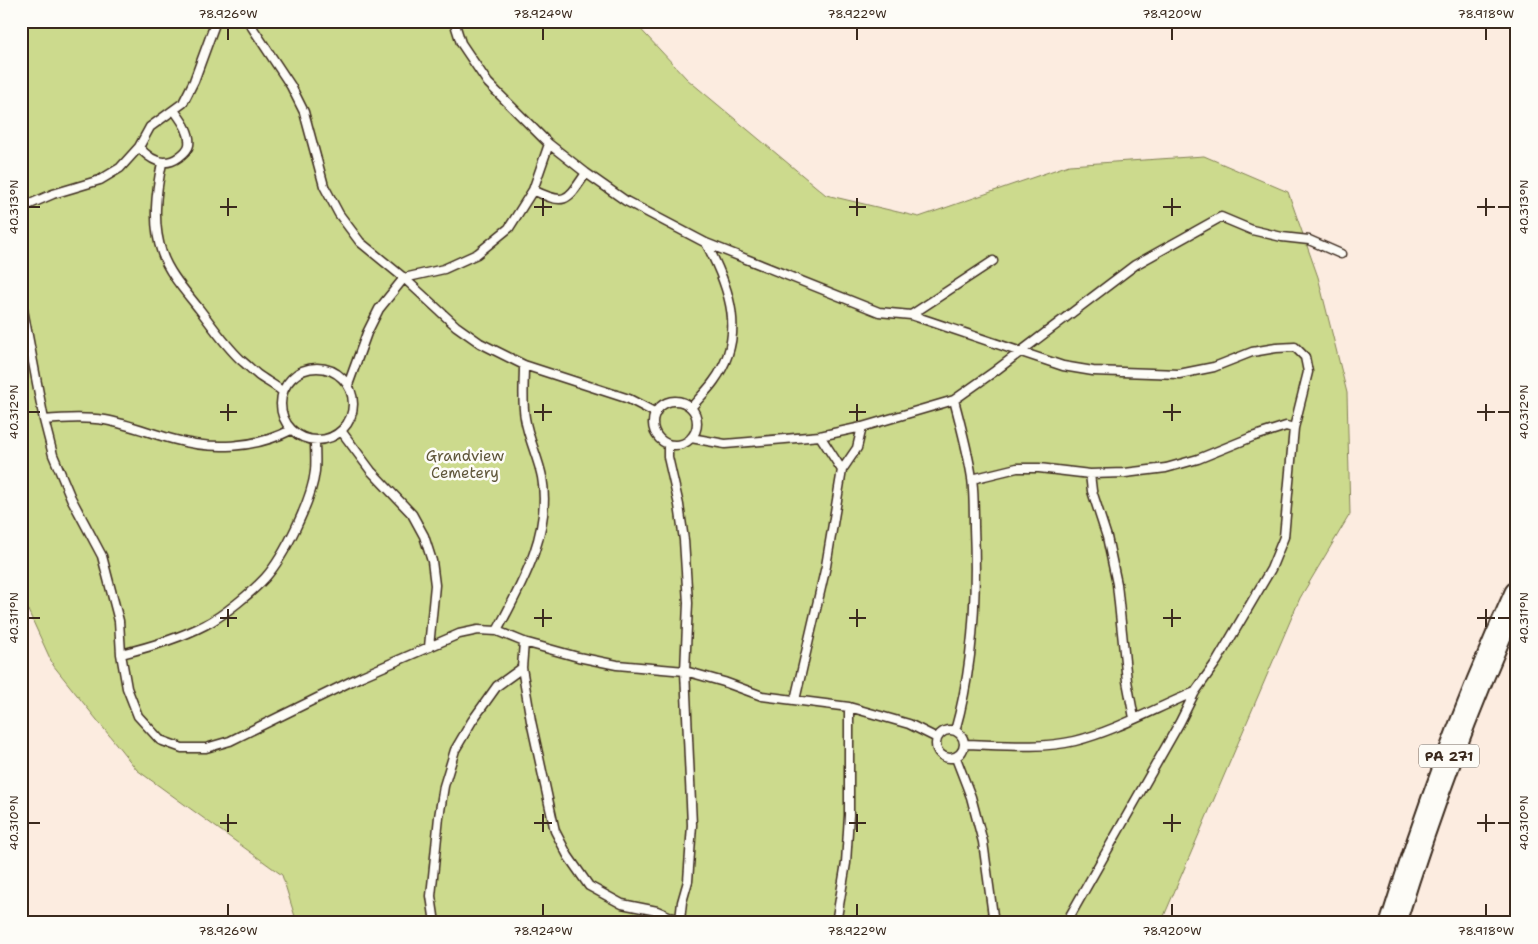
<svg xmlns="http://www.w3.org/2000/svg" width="1538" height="944" viewBox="0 0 1538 944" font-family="'Shantell Sans',sans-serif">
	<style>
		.green { fill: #ccda8d; stroke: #848256 }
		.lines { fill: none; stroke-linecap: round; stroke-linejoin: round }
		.service-casing { stroke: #3b2a1e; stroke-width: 11 }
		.primary-casing { stroke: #3b2a1e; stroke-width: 28 }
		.service { stroke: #fdfcf7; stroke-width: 8 }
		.primary { stroke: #fdfcf7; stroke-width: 24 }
		.ticks { fill: none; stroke: #3b2a1e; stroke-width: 2 }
		.labels { text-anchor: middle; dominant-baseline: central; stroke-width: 5; stroke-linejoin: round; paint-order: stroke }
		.shield { fill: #fdfcf7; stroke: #75695f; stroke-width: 1 }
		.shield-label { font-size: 14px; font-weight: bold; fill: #3b2a1e }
		.park-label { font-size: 15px; fill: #5f563a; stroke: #fdfcf7 }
		.neatline { fill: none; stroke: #3b2a1e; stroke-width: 2 }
		.ticks-label { font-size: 12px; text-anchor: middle; fill: #3b2a1e }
	</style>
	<rect width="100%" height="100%" fill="#fcece0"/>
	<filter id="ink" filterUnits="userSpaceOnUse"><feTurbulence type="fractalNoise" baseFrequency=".02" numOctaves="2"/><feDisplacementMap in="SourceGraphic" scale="10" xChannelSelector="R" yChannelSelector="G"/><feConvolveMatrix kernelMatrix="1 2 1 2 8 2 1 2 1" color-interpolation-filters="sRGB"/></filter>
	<g filter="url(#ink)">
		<!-- green -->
		<path class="green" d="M21 21H633L687 79 826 195 919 217 1069 165 1204 156 1288 192 1318 277 1347 393 1350 514 1300 598 1161 923H297L282 875 137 770 53 665 21 595Z"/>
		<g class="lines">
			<defs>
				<path id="service" d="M248 21 291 86 304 112 324 186 339 214 360 242 404 278 456 326 480 343 524 365 629 399 656 413
					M454 21 461 43 488 83 549 144 586 173 626 201 706 243 879 312 911 315 1063 366 1093 371 1179 374 1214 367 1252 352 1276 348 1295 347 1305 357 1308 372 1294 428 1284 537 1271 569 1217 661 1195 692 1180 722 1066 923
					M21 22 22 21
					M139 147C150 160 164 168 179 157 183 154 188 150 189 145 191 132 181 120 174 110
					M162 163C156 192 152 224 162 253 169 274 187 293 200 310 213 327 225 345 241 360 247 365 252 370 258 375 266 381 275 385 283 392
					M533 190C566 206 567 201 586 173
					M21 208 53 194 100 180 120 168 139 147 150 127 183 103 194 81 216 21
					M21 299 44 420 53 455 71 498 102 556 119 621 121 654 127 688 138 716 160 740 182 748H206L230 741 362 676 459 634 478 630 497 631 524 642 578 657 617 665 685 671 724 682 762 696 849 707 909 724 937 738
					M911 315 993 261
					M281 404a36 36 0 1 1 72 0a36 36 0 1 1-72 0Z
					M348 385 367 333 379 309 404 278 444 269 477 254 509 228 533 190 549 144
					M954 400C961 426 968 452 972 478 974 494 974 511 974 527 977 596 974 665 955 731
					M653 423a22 22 0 1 1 44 0a22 22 0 1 1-44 0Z
					M691 408C698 399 707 391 714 381 747 336 730 288 706 243
					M44 420C65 418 85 417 105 420 128 424 150 433 172 439 211 450 254 449 291 430
					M342 432 371 471 412 514 424 536 432 561 435 585 429 647
					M820 436 842 470
					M691 438 725 444 820 436 862 427 954 400 995 371 1135 265 1221 217 1252 230 1282 237 1309 240 1341 254
					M668 444V457L679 505 684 540 688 603 685 671 692 825 688 881 682 902 680 920 678 923
					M1090 474 1092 491 1107 537 1117 584 1127 681 1134 718
					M972 479 1017 468H1039L1090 474 1125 473 1166 468 1198 459 1252 437 1286 426 1294 428
					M497 631C522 584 552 532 542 477 538 457 528 438 525 418 522 401 524 383 524 365
					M524 642 522 668 531 721 555 831 568 856 589 886 622 904 657 911 685 923
					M121 654C150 647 178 639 205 625 223 616 251 593 265 578 284 557 312 500 315 471 316 461 315 451 315 441
					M795 700 826 566 842 470 857 448 862 427
					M936 744a14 14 0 1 1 28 0a14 14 0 1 1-28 0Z
					M965 744C1000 745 1041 749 1075 741 1115 731 1156 708 1195 692
					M956 758 971 797 983 842 994 923
					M435 923 431 896 439 817 444 786 455 750 472 721 497 686 522 668
					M836 923 846 863 849 815V707"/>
				<path id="primary" d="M1393 923C1428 810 1468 702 1517 594"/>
			</defs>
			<!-- service casing -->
			<use href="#service" class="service-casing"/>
			<!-- primary casing -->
			<use href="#primary" class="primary-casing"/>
			<!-- service -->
			<use href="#service" class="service"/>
			<!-- primary -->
			<use href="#primary" class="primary"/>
		</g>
	</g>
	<!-- ticks -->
	<path class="ticks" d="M228 28V40M543 28V40M857 28V40M1172 28V40M1486 28V40M228 198V216M543 198V216M857 198V216M1172 198V216M1486 198V216M28 207H40M220 207H237M534 207H552M849 207H866M1163 207H1181M1477 207H1495M1498 207H1510M228 404V421M543 404V421M857 404V421M1172 404V421M1486 404V421M28 412H40M220 412H237M534 412H552M849 412H866M1163 412H1181M1477 412H1495M1498 412H1510M228 609V627M543 609V627M857 609V627M1172 609V627M1486 609V627M28 618H40M220 618H237M534 618H552M849 618H866M1163 618H1181M1477 618H1495M1498 618H1510M228 814V832M543 814V832M857 814V832M1172 814V832M1486 814V832M28 823H40M220 823H237M534 823H552M849 823H866M1163 823H1181M1477 823H1495M1498 823H1510M228 904V916M543 904V916M857 904V916M1172 904V916M1486 904V916"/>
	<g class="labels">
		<!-- shield labels -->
		<rect class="shield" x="1419" y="744.5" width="60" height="23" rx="4"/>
		<g class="shield-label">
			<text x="1449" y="756">PA 271</text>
		</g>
		<!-- park labels -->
		<g class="park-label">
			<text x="465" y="456">Grandview<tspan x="465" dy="17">Cemetery</tspan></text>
		</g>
	</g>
	<!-- margin -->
	<rect width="1538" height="944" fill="none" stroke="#fdfcf7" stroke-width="55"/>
	<rect x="28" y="28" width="1482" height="888" class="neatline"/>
	<g class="ticks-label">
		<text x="228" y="18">78.926°W</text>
		<text x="543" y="18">78.924°W</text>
		<text x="857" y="18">78.922°W</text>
		<text x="1172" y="18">78.920°W</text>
		<text x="1486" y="18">78.918°W</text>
		<text transform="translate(14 207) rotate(-90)" y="4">40.313°N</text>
		<text transform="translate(1524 207) rotate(-90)" y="4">40.313°N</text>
		<text transform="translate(14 412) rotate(-90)" y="4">40.312°N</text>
		<text transform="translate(1524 412) rotate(-90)" y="4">40.312°N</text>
		<text transform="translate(14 618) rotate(-90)" y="4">40.311°N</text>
		<text transform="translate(1524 618) rotate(-90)" y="4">40.311°N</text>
		<text transform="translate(14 823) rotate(-90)" y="4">40.310°N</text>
		<text transform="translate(1524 823) rotate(-90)" y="4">40.310°N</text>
		<text x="228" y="935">78.926°W</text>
		<text x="543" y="935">78.924°W</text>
		<text x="857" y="935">78.922°W</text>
		<text x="1172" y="935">78.920°W</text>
		<text x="1486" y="935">78.918°W</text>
	</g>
</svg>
